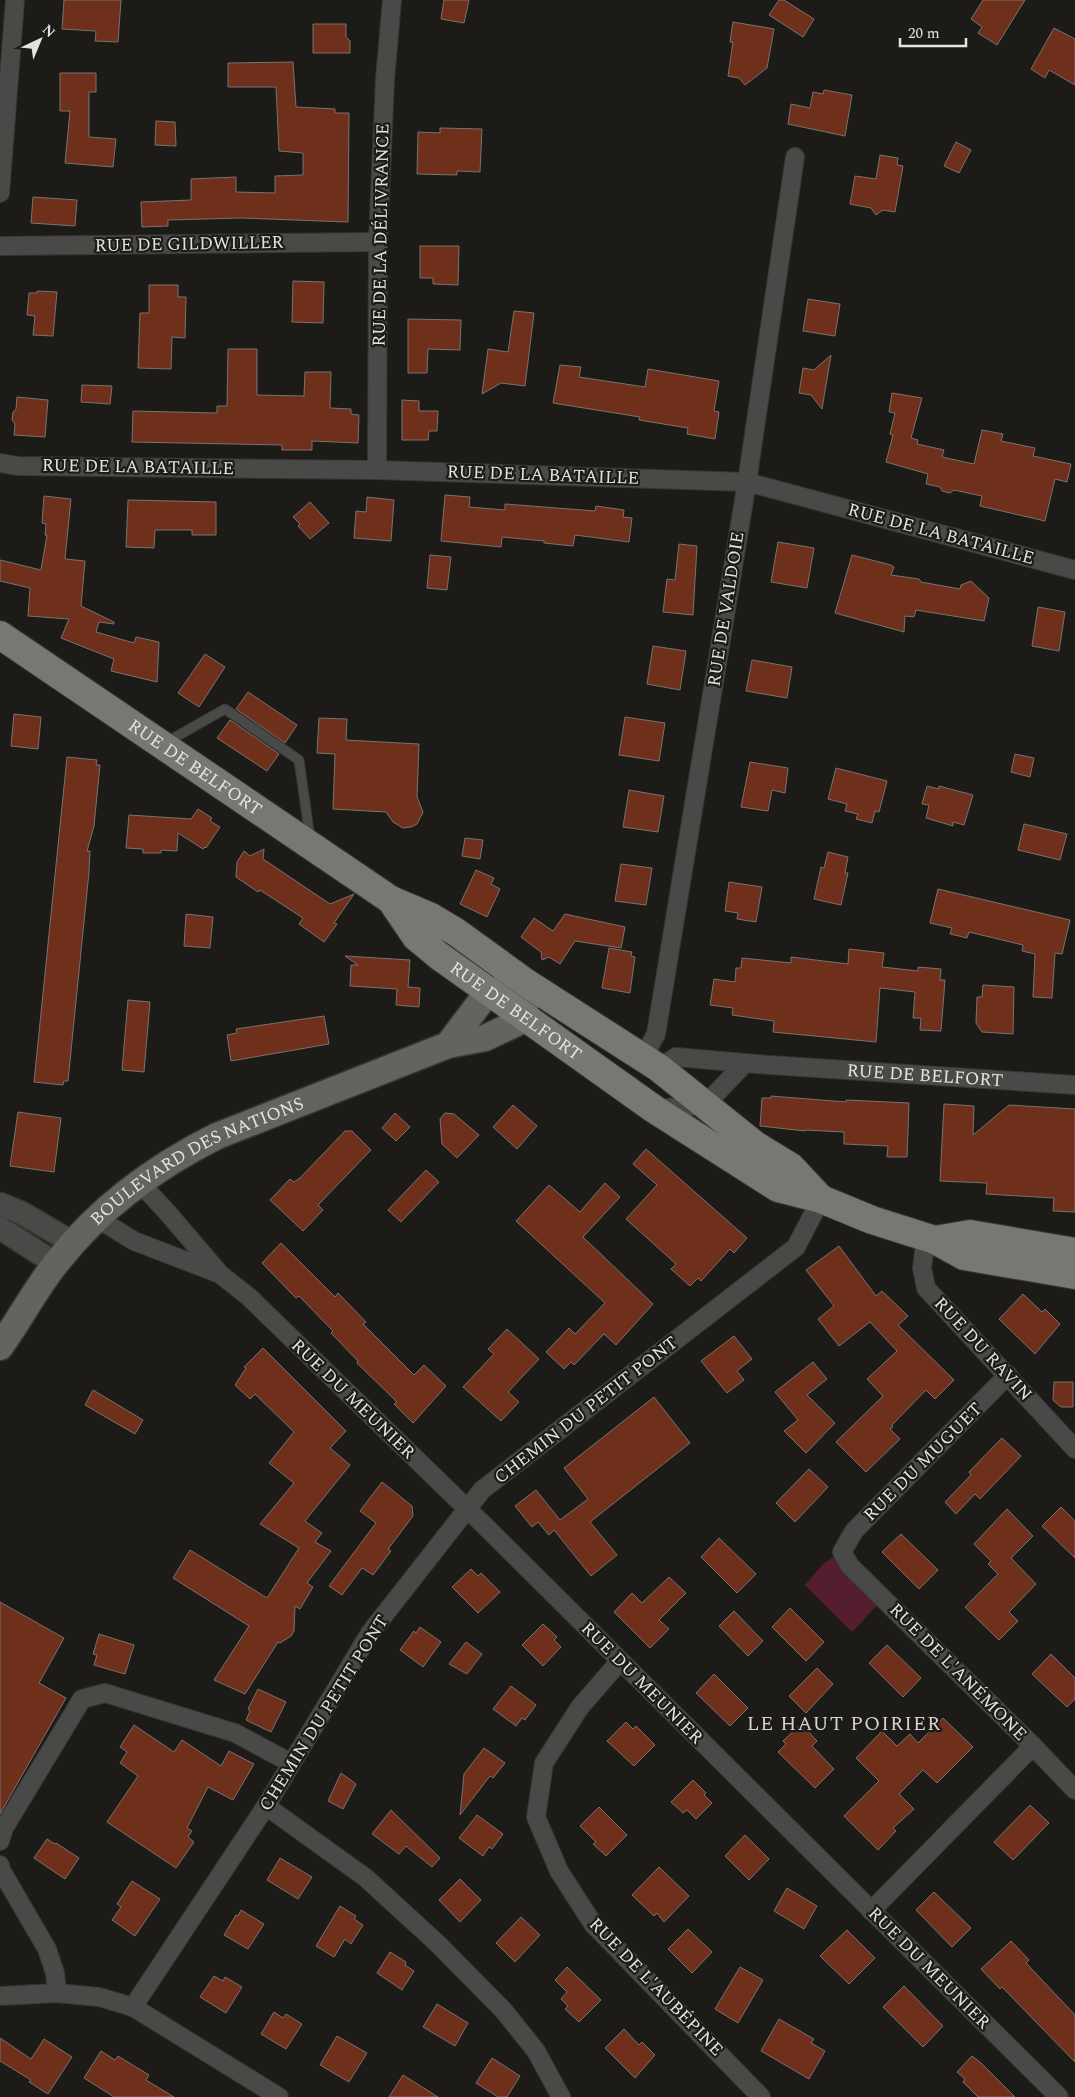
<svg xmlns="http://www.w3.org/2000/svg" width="1075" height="2097" viewBox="0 0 1075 2097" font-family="Spectral,serif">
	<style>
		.green { fill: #541e2e }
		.building { fill: #6e301a; stroke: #787271 }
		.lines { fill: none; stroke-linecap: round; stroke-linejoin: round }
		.service-casing { stroke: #393734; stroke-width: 11 }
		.minor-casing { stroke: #393734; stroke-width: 20 }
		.tertiary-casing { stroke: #393734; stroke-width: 25 }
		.secondary-casing { stroke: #393734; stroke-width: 29 }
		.primary-casing { stroke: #393734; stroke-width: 30 }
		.service { stroke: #494947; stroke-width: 9 }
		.minor { stroke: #494947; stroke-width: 18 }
		.tertiary { stroke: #494947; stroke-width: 22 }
		.secondary { stroke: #636360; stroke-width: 26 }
		.primary { stroke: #777773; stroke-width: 28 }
		.labels { text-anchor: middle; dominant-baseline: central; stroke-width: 4.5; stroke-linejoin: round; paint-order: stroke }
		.street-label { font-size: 18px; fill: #e4e3e0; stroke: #1d1b18 }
		.quarter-label { font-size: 20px; letter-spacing: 1px; fill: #d6d3cf; stroke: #1d1b18 }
	</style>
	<rect width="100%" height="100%" fill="#1d1b18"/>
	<!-- green -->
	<path class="green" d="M842 1552 884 1598 852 1632 805 1585 824 1563Z"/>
	<!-- building -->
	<path class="building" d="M64 0H121L118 42 95 41 96 31 62 29Z
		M444 0H469L464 23 441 19Z
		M779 0H784L814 19 803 37 769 15Z
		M983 0H1025L997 45 978 33 982 27 971 19Z
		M733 22 774 29 767 68 745 85 739 78 728 76 733 42H730Z
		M313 24H346V37L350 41V53H313Z
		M1054 28 1075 39V85L1049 70 1045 78 1031 69Z
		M293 62 296 107 335 109V113H349L348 222 241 218 168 220V226L142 227 141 202 191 200V179L236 177V192L275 193V176L303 175V153L279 151 276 87H228V63Z
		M60 73H96V92H89V137L116 139 113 167 65 163 70 111H60Z
		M824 90 852 95 845 136 788 124 791 104 810 108 813 92 823 94Z
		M156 121 175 122 176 146 155 145Z
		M440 128 482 129 480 172 457 171V175L417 174 418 132 440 133Z
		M956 142 971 150 959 173 944 166Z
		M880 155 898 158 897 165 903 166 895 212 883 210 876 215 871 208 850 204 855 176 876 179Z
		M33 197 77 200 75 226 31 223Z
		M420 246H459L458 285 433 284V278H420Z
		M293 281 324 282 323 323 292 322Z
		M149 285H178V297H186L185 338 172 337 171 369 138 368 140 313H149Z
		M37 291 57 292 53 336 33 335 35 316 27 315 29 293H37Z
		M808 299 840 304 835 336 803 331Z
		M514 311 534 313 525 386 501 383 482 394 488 349 508 352Z
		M408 319 461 320 460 350 428 349 427 373H408Z
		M228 349H257V395L304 396 305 372H331L330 408 351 409V414L359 415 358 443 312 441V450H282V445L132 442 133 411 217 413V406H227Z
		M831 355 822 409 811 395 799 393 801 381 803 368 814 370Z
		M560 365 581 367 579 377 645 387 648 369 719 381 714 411 719 412 715 439 687 434 688 428 639 420 640 417 553 403Z
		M82 385 112 386 110 404 81 402Z
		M892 393 922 398 911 438 918 440 917 444 944 450 942 457 974 464 982 430 1003 434 1001 441 1035 448 1033 456 1071 464 1067 482 1055 479 1045 521 980 506 982 496 954 490 950 493 942 491 940 487 926 484 928 474 886 462 893 435 890 434 895 413 889 412Z
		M17 397 48 400 45 437 14 435 15 424 12 420 13 412 16 409Z
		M402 400 419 401V411H438L437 431H429L428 440H402Z
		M445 495 470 497 469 507 505 510V504L595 511 596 506 624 510 623 517 632 518 629 542 575 535 573 546 544 543V541L502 537 501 547 441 541Z
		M44 496 71 499 65 559 85 561 81 606 114 622V624L99 622 96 632 134 643 136 637 159 642 157 682 111 671 114 659 61 638 69 619 28 616 30 588 0 581V560L41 570 47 535H45L46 524 42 523Z
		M367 497 394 500 391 541 354 538 356 511 366 512Z
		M128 500 216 502V535H192V530H155L154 548 126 547Z
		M310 502 329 523 310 539 298 526 300 524 293 517Z
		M778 542 814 548 807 588 771 582Z
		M679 544 697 546 693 615 663 612 667 579 675 580Z
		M430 555 451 557 447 590 427 588Z
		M852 555 891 565 894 567 891 575 919 579 921 582 960 589 961 585 971 581 989 598 984 621 916 610 914 617 905 616 904 632 835 613Z
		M1038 607 1065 612 1059 651 1032 646Z
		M653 646 686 651 680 690 647 684Z
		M205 654 225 667 199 707 178 693Z
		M752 660 792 667 787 698 746 691Z
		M248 692 297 725 285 743 236 709Z
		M14 714 41 717 38 749 11 746Z
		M625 717 665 723 659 761 619 755Z
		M319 718 347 719 346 740 419 744 417 797 423 812 417 824 411 827 403 828 393 822 386 812 333 809 335 754 317 753Z
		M230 720 279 754 267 771 217 738Z
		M1015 754 1034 758 1030 777 1011 772Z
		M67 757 97 760 96 765H100L94 826 87 851H90L89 872 68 1081H64L63 1085 34 1082Z
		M750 762 788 768 785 793 772 790 768 811 741 807Z
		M836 768 887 781 879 812 875 811 872 823 856 819 858 814 845 811 847 804 828 799Z
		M927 786 939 789V786L973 795 964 825 953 822V826L926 818 929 805 922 804Z
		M629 790 664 796 658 832 623 827Z
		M198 809 212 818 210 821 220 827 206 848 205 847 203 849 178 833 177 851 161 850V853H143V849L126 848 129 815 191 819Z
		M1024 824 1067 834 1060 860 1018 850Z
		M465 838 483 840 480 859 462 856Z
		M264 849 263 859 330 904 354 894 334 923 337 924 324 942 299 924 303 918 260 890 258 892 236 877 237 862 244 851 250 856Z
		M828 852 848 857 845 873H848L841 905 814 899 821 867 824 868Z
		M621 864 652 868 646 905 615 901Z
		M476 870 494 878 491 884 500 889 487 917 460 904Z
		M729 882 762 887 756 922 737 919 738 913 725 911Z
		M938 889 1070 920 1062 954 1055 953 1052 998 1033 997 1035 954 1022 951 1023 945 969 932 967 938 959 936 950 934 952 928 930 923Z
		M186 914 213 917 210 948 184 946Z
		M565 914 625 927 621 948 575 941 560 964 549 957 542 960 541 952 521 937 534 918 553 931Z
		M609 948 632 952 631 956 635 957 630 993 602 988Z
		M849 949 884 953 882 967 918 971V967L941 969 940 980H945L941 1031 920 1030 921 1018H913L915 992 880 988 876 1042 773 1032 774 1021 732 1015 733 1008 710 1005 714 979 735 982 736 968H741L742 958 791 963V957L848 964Z
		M345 956 410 960 408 987 420 988 419 1007 396 1005 397 989 350 986 351 965H358Z
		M983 985 1014 987 1013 1034 982 1032 976 1023 977 997H982Z
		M128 1000 150 1002 144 1072 122 1070Z
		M324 1016 329 1044 231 1061 227 1035 237 1033 236 1029Z
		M771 1096 846 1102V1100L909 1103 907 1157H887L888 1146 844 1144V1132L805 1130V1131L760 1126 762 1098H771Z
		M944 1104 974 1106 973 1135 1009 1105 1075 1109V1212L1053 1211 1054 1198 986 1194 987 1183 940 1181Z
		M513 1105 537 1126 517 1149 493 1127Z
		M18 1112 61 1118 54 1172 10 1166Z
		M395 1113 410 1127 396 1141 382 1128Z
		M445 1113 454 1114 479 1135 457 1158 442 1144 440 1119Z
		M345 1131H352L371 1150 318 1205 323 1210 303 1231 270 1200 290 1179 294 1182 300 1178Z
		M646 1149 747 1238 734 1253 730 1249 701 1281 698 1278 690 1286 671 1269 676 1264 626 1219 657 1185 633 1164Z
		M426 1170 439 1182 401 1222 388 1210Z
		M605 1183 620 1197 583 1237 653 1304 616 1345 604 1334 574 1365 571 1362 564 1369 546 1352 569 1328 575 1334 605 1303 516 1221 549 1185 580 1212Z
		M281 1243 335 1297 338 1293 366 1322 363 1324 414 1375 424 1365 446 1386 413 1423 394 1404 397 1402 357 1363 358 1361 331 1333 333 1331 299 1296 296 1298 262 1263Z
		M839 1246 876 1296 882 1291 908 1316 898 1325 954 1380 935 1399 926 1390 892 1425 893 1427 890 1429 900 1439 866 1472 836 1442 883 1396 867 1379 897 1351 870 1322 839 1346 818 1319 834 1306 806 1270Z
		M1023 1294 1042 1312 1045 1309 1060 1324 1035 1354 999 1319Z
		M507 1329 539 1359 508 1392 519 1402 501 1421 463 1387 494 1354 488 1349Z
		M734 1336 752 1359 737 1371 744 1380 727 1393 701 1361Z
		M263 1348 346 1431 330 1448 350 1465 305 1521 322 1533 315 1542 331 1551 307 1583 313 1587 300 1609 295 1606 294 1631 291 1636 280 1643 278 1642 245 1694 214 1680 249 1626 173 1578 190 1550 267 1598 299 1548 260 1524 294 1483 269 1463 294 1432 255 1394 250 1399 235 1385 246 1368 244 1367Z
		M813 1362 827 1379 807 1395 835 1423 806 1453 784 1431 798 1420 775 1392Z
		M1054 1382H1073V1407H1061L1053 1400Z
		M93 1390 143 1420 135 1434 85 1405Z
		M654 1397 690 1443 590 1522 617 1555 591 1576 554 1530 549 1535 538 1522 532 1527 515 1506 536 1490 560 1520 588 1499 564 1468Z
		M1002 1438 1021 1456 980 1499 975 1494 956 1514 945 1502 971 1475 969 1472Z
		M809 1469 828 1487 795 1522 776 1503Z
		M382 1482 412 1506 413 1516 388 1549 391 1551 373 1575 362 1568 342 1595 329 1586 376 1523 360 1511Z
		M1061 1507 1075 1521V1558L1042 1526Z
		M1007 1509 1033 1536 1011 1558 1036 1584 1009 1612 1018 1621 999 1640 965 1607 998 1574 988 1564 991 1561 974 1544Z
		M901 1534 938 1570 919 1589 882 1552Z
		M719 1538 756 1574 737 1593 701 1557Z
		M471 1569 478 1576 481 1573 500 1592 478 1613 452 1587Z
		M669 1577 686 1593 659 1620 669 1629 650 1648 614 1612 632 1593 642 1603Z
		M0 1602 64 1638 39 1683 66 1698 0 1814Z
		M790 1608 824 1642 806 1661 772 1627Z
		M734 1611 763 1641 748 1656 719 1626Z
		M543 1624 557 1637 554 1640 561 1647 543 1666 522 1645Z
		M420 1627 441 1642 423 1667 400 1650 414 1631 416 1633Z
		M99 1634 134 1645 125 1674 94 1665 97 1655 93 1654Z
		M466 1642 482 1654 467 1674 449 1664Z
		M887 1645 921 1678 903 1697 869 1663Z
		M1051 1654 1075 1678V1699L1067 1707 1032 1674Z
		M817 1668 833 1684 806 1713 789 1696Z
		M714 1674 748 1708 730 1726 696 1693Z
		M511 1686 536 1705 525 1720 522 1718 516 1726 493 1709Z
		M258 1689 286 1702 271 1732 246 1720 250 1711 248 1709Z
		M943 1718 973 1747 937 1783 923 1770 899 1794 914 1809 893 1828 896 1831 878 1850 844 1816 879 1781 856 1758 882 1731 897 1746 910 1734 918 1743Z
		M626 1722 633 1729 636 1726 655 1745 634 1766 607 1741Z
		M801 1724 817 1741 812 1746 834 1769 815 1788 778 1752 786 1744 783 1741Z
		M134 1725 174 1752 182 1740 221 1766 229 1751 254 1764 233 1800 208 1787 187 1828 192 1831 188 1837 194 1842 176 1868 107 1822 138 1776 120 1763 127 1752 120 1747Z
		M484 1748 505 1763 493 1778 490 1776 460 1815 464 1774Z
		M341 1773 356 1784 343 1809 328 1801Z
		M693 1780 706 1793 704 1795 712 1803 696 1819 687 1810 683 1813 671 1802Z
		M1030 1805 1049 1823 1013 1860 994 1842Z
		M599 1807 627 1835 606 1856 593 1844 596 1842 580 1826Z
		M391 1810 440 1858 432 1867 406 1846 399 1854 372 1834Z
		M477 1815 503 1834 492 1849 489 1847 483 1856 459 1838Z
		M745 1835 769 1859 749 1880 725 1856Z
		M47 1839 55 1844 56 1843 79 1858 65 1879 34 1858Z
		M280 1858 312 1877 298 1899 267 1880Z
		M659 1867 689 1896 664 1922 657 1913 654 1916 632 1895Z
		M460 1879 481 1900 460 1922 439 1900Z
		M132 1881 160 1899 135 1936 112 1920 121 1907 117 1904Z
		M787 1888 817 1906 804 1929 774 1911Z
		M934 1892 971 1928 952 1947 916 1910Z
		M340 1906 356 1916 354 1919 363 1925 351 1944 345 1939 334 1957 316 1946Z
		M241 1910 264 1924 248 1949 224 1935 236 1915 238 1916Z
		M521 1917 540 1935 515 1962 496 1943Z
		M688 1929 712 1952 692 1973 668 1949Z
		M847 1930 875 1958 849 1984 820 1956Z
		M1011 1941 1029 1960 1026 1963 1075 2015V2062L1002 1987 1000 1989 981 1969Z
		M390 1952 406 1962 405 1965 414 1971 402 1990 377 1973Z
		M567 1967 601 2000 579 2022 565 2009 568 2006 561 1999 567 1992 555 1980Z
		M740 1967 763 1980 738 2023 715 2009Z
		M214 1976 223 1981 225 1977 242 1987 226 2013 200 1997Z
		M904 1986 943 2026 923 2047 883 2007Z
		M437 2004 468 2023 455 2046 423 2027Z
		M274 2012 283 2018 286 2014 302 2024 286 2049 261 2034Z
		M779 2019 814 2039 811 2043 825 2051 809 2079 761 2051Z
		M624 2029 639 2045 642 2042 655 2055 635 2078 605 2048Z
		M337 2036 367 2053 349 2082 320 2065Z
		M0 2038 31 2059 44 2039 72 2057 48 2094 29 2082 31 2080 0 2061Z
		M101 2051 115 2060 118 2056 149 2075 146 2080 174 2097H114L84 2078Z
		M972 2056 981 2063 1015 2097H978L963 2082 965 2079 957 2072Z
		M492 2058 520 2076 507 2097H498L476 2083Z
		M403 2075 438 2097H389Z"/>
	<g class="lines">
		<defs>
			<path id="service" d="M165 743 225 709 299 760 310 838"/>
			<g id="minor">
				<path d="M0 193 15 0"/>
				<path d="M0 246 378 242"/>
				<path d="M0 463 18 466 377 470 747 482 1075 570"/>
				<path d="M377 470 378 242 385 79 392 0"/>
				<path d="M643 1058 656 1034 658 1022 747 482 795 157"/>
				<path id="s1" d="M659 1068 676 1057 756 1064 1075 1085"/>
				<path d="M655 1109 705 1105 745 1063"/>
				<path d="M97 1218 134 1241 220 1274 167 1212 139 1182"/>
				<path d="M926 1237 922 1268 926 1288 1075 1449"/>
				<path d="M220 1274 249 1297 488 1529 1059 2097"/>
				<path d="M1008 1375 854 1531 842 1552 850 1566 1033 1746 1075 1790"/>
				<path d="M620 1661 580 1707 544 1763 536 1817 559 1871 593 1924 761 2097"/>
				<path d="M266 1806 366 1878 438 1944 504 2011 536 2051 561 2097"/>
				<path d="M0 1841 4 1828 82 1699 105 1693 235 1733 291 1763"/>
				<path d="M0 1865 1 1870 47 1949 55 1973 57 1993"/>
				<path d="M871 1911 1033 1746"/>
				<path d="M0 1996 57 1993 99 1997 133 2007 266 1806 370 1633 482 1490 796 1247 821 1199"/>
				<path d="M133 2007 279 2097"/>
			</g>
			<path id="tertiary" d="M0 1204 22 1213 73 1243
				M0 1228 56 1264"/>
			<g id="secondary">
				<path id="s2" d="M0 1347C20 1319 36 1288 57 1262 100 1207 155 1167 217 1136L448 1045 485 1038 525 1019V982L488 992 448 1045"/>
			</g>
			<g id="primary">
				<path id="s3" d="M0 635 391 900 431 917 456 932 525 982 659 1068 755 1145 791 1167 821 1199"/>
				<path id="s4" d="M391 900 416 937 439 956 654 1109 778 1188 821 1199 872 1220 935 1240 964 1256 1075 1275"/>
				<path d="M935 1240 970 1234 1075 1252"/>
			</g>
		</defs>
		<!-- service casing -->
		<use href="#service" class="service-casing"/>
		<!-- minor casing -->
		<use href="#minor" class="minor-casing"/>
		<!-- tertiary casing -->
		<use href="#tertiary" class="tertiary-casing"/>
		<!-- secondary casing -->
		<use href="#secondary" class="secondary-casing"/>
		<!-- primary casing -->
		<use href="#primary" class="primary-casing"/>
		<!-- service -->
		<use href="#service" class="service"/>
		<!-- minor -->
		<use href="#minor" class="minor"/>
		<!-- tertiary -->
		<use href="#tertiary" class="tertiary"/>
		<!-- secondary -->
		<use href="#secondary" class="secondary"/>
		<!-- primary -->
		<use href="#primary" class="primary"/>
	</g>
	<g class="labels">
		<!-- street labels -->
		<g class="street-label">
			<text transform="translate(381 235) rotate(-89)">RUE DE LA DÉLIVRANCE</text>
			<text transform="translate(189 244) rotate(-1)">RUE DE GILDWILLER</text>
			<text transform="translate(138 467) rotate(1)">RUE DE LA BATAILLE</text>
			<text transform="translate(543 475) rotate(2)">RUE DE LA BATAILLE</text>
			<text transform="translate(941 534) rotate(15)">RUE DE LA BATAILLE</text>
			<text transform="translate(726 609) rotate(-81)">RUE DE VALDOIE</text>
			<text stroke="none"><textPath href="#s3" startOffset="236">RUE DE BELFORT</textPath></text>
			<text stroke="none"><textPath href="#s4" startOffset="169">RUE DE BELFORT</textPath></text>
			<text stroke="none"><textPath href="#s1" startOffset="270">RUE DE BELFORT</textPath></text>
			<text stroke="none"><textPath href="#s2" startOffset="278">BOULEVARD DES NATIONS</textPath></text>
			<text transform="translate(983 1349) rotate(47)">RUE DU RAVIN</text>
			<text transform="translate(353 1399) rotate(44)">RUE DU MEUNIER</text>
			<text transform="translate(586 1410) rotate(-38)">CHEMIN DU PETIT PONT</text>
			<text transform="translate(923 1462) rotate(-45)">RUE DU MUGUET</text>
			<text transform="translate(958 1672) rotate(45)">RUE DE L'ANÉMONE</text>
			<text transform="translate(642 1683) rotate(45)">RUE DU MEUNIER</text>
			<text transform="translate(324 1713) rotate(-58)">CHEMIN DU PETIT PONT</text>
			<text transform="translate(929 1968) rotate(45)">RUE DU MEUNIER</text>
			<text transform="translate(656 1987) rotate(46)">RUE DE L'AUBÉPINE</text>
		</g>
		<!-- quarter labels -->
		<g class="quarter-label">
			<text x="844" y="1724">LE HAUT POIRIER</text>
		</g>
	</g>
	<!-- north arrow -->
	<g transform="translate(40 40) rotate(44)" stroke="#1d1b18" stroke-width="4" paint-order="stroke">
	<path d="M0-4L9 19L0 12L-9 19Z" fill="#e4e3e0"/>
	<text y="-8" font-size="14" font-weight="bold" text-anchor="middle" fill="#e4e3e0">N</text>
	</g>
	<!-- scale -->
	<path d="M900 38v8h66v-8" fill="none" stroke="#e4e3e0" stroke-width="2.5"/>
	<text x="908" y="38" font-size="15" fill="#e4e3e0" stroke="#1d1b18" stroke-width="4" paint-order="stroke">20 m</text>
</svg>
